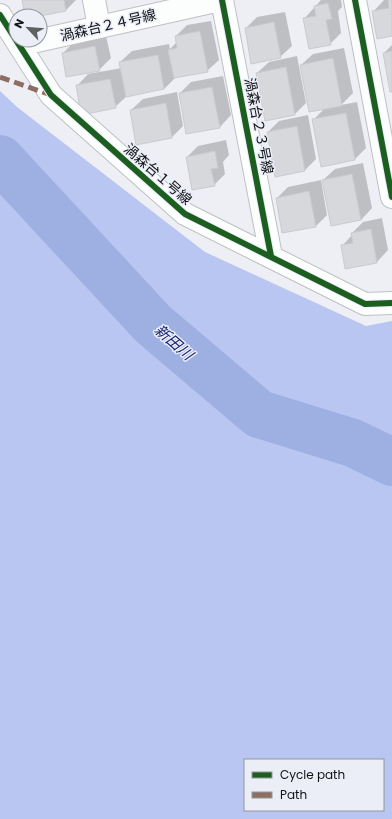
<svg xmlns="http://www.w3.org/2000/svg" width="392" height="819" viewBox="0 0 392 819" font-family="Poppins,'Noto Sans JP',sans-serif">
	<style>
		.forest { fill: #b9c6f1; fill-rule: evenodd }
		.shadow { fill: #0003 }
		.lines { fill: none; stroke-linecap: round; stroke-linejoin: round }
		.river { stroke: #9eafe2; stroke-width: 48 }
		.building { fill: #d7d8dc; stroke: #cacbcf }
		.minor-casing { stroke: #bfc0c4; stroke-width: 24 }
		.minor { stroke: #fcfdfd; stroke-width: 22 }
		.quiet { stroke: #8d6e63; stroke-width: 5; stroke-dasharray: 10 5; stroke-linecap: butt }
		.cycleway-casing { stroke: #ebeef7; stroke-width: 8 }
		.cycleway { stroke: #1b5e20; stroke-width: 6 }
		.labels { text-anchor: middle; dominant-baseline: central; stroke-width: 3; stroke-linejoin: round; paint-order: stroke }
		.street-label { font-size: 14px; fill: #111215; stroke: #ebeef7 }
		.water-label { font-size: 15px; font-style: italic; fill: #182275; stroke: #ebeef7 }
	</style>
	<rect width="100%" height="100%" fill="#eeeff4"/>
	<!-- forest -->
	<path class="forest" d="M0 91 17 107 205 252 366 326 392 321V819H0ZM245 760H383V810H245Z"/>
	<!-- shadow -->
	<path class="shadow" d="M23 0H76L66 10 35 16H26Z
		M321 0H341L342 7 338 11 341 33 330 44 304 19Z
		M384 0H392V35L373 12Z
		M285 12 292 46 280 57 246 28 257 17Z
		M211 21 219 60 207 71 176 77 164 89 127 96 115 107 77 86 88 74 122 68 120 62 132 51 169 44 170 49 177 42 176 36 187 25Z
		M106 36 111 58 99 70 63 53 74 42Z
		M392 45V91L384 53Z
		M344 48 353 93 341 105 357 102 366 148 355 159 313 120 325 108 301 65 313 54Z
		M297 56 306 103 295 114 257 73 269 62Z
		M223 76 231 115 220 127 180 93 191 82Z
		M177 92 183 126 172 137 131 110 143 99Z
		M308 115 316 159 305 170 276 175 268 132 279 121Z
		M226 140 229 155 223 162 225 174 214 185 187 157 198 146Z
		M363 163 372 208 361 220 323 180 335 169Z
		M321 180 327 215 316 226 283 232 277 198 288 187Z
		M382 218 388 250 377 262 342 246 352 235V233L363 222Z"/>
	<g class="lines">
		<!-- river -->
		<path class="river" d="M0 159 153 324 259 414 353 443 392 462"/>
	</g>
	<!-- building -->
	<path class="building" d="M22 0H64L66 11 40 16H25Z
		M388 0H392V36L377 39 372 11 389 8Z
		M328 3 332 19 326 20 331 45 309 49 303 18 316 16 314 6Z
		M274 22 281 58 251 64 245 28Z
		M200 31 208 72 174 78 168 50 177 48 175 36Z
		M95 46 100 71 66 77 62 53Z
		M392 51V92H390L383 53Z
		M158 55 164 89 126 97 119 62Z
		M333 58 342 106 309 112 300 65Z
		M286 67 295 115 265 121 256 73Z
		M110 79 116 108 81 115 76 85Z
		M212 87 220 128 186 134 179 93Z
		M166 103 172 138 136 145 130 110Z
		M346 113 355 160 321 167 312 119Z
		M297 126 305 171 275 177 267 132Z
		M215 151 218 168 211 169 215 186 192 190 186 157Z
		M352 174 361 220 331 226 322 180Z
		M309 191 316 227 282 233 276 198Z
		M371 229 377 263 345 269 341 245 353 243 351 233Z"/>
	<g class="lines">
		<defs>
			<path id="minor" d="M94 0 99 27
				M222 0 271 256
				M355 0 392 197
				M0 15 51 95 185 214 365 304 392 303
				M19 45 220 0"/>
		</defs>
		<!-- minor casing -->
		<use href="#minor" class="minor-casing"/>
		<!-- minor -->
		<use href="#minor" class="minor"/>
		<!-- quiet -->
		<path class="quiet" d="M0 77 51 95"/>
		<defs>
			<path id="cycleway" d="M222 0 271 256
				M355 0 392 197
				M0 15 51 95 185 214 365 304 392 303"/>
		</defs>
		<!-- cycleway casing -->
		<use href="#cycleway" class="cycleway-casing"/>
		<!-- cycleway -->
		<use href="#cycleway" class="cycleway"/>
	</g>
	<g class="labels">
		<!-- street labels -->
		<g class="street-label">
			<text transform="translate(108 25) rotate(-13)">渦森台２４号線</text>
			<text transform="translate(259 126) rotate(79)">渦森台２３号線</text>
			<text transform="translate(158 174) rotate(41)">渦森台１号線</text>
		</g>
		<!-- water labels -->
		<g class="water-label">
			<text transform="translate(174 342) rotate(41)">新田川</text>
		</g>
	</g>
	<!-- legend -->
	<rect x="244" y="759" width="140" height="52" fill="#ebeef7" stroke="#94969d"/>
	<rect x="252" y="772" width="20" height="6" fill="#1b5e20" stroke="#94969d"/>
	<text x="280" y="779" font-size="12" fill="#111215">Cycle path</text>
	<rect x="252" y="792" width="20" height="6" fill="#8d6e63" stroke="#94969d"/>
	<text x="280" y="799" font-size="12" fill="#111215">Path</text>
	<!-- north arrow -->
	<g transform="translate(28 28) rotate(296)"><circle r="19" fill="#ebeef7" stroke="#94969d"/>
	<path d="M0-3L7 15L0 10L-7 15Z" fill="#5e5f63"/>
	<text y="-6" font-size="11" font-weight="bold" text-anchor="middle" fill="#111215">N</text>
	</g>
</svg>
